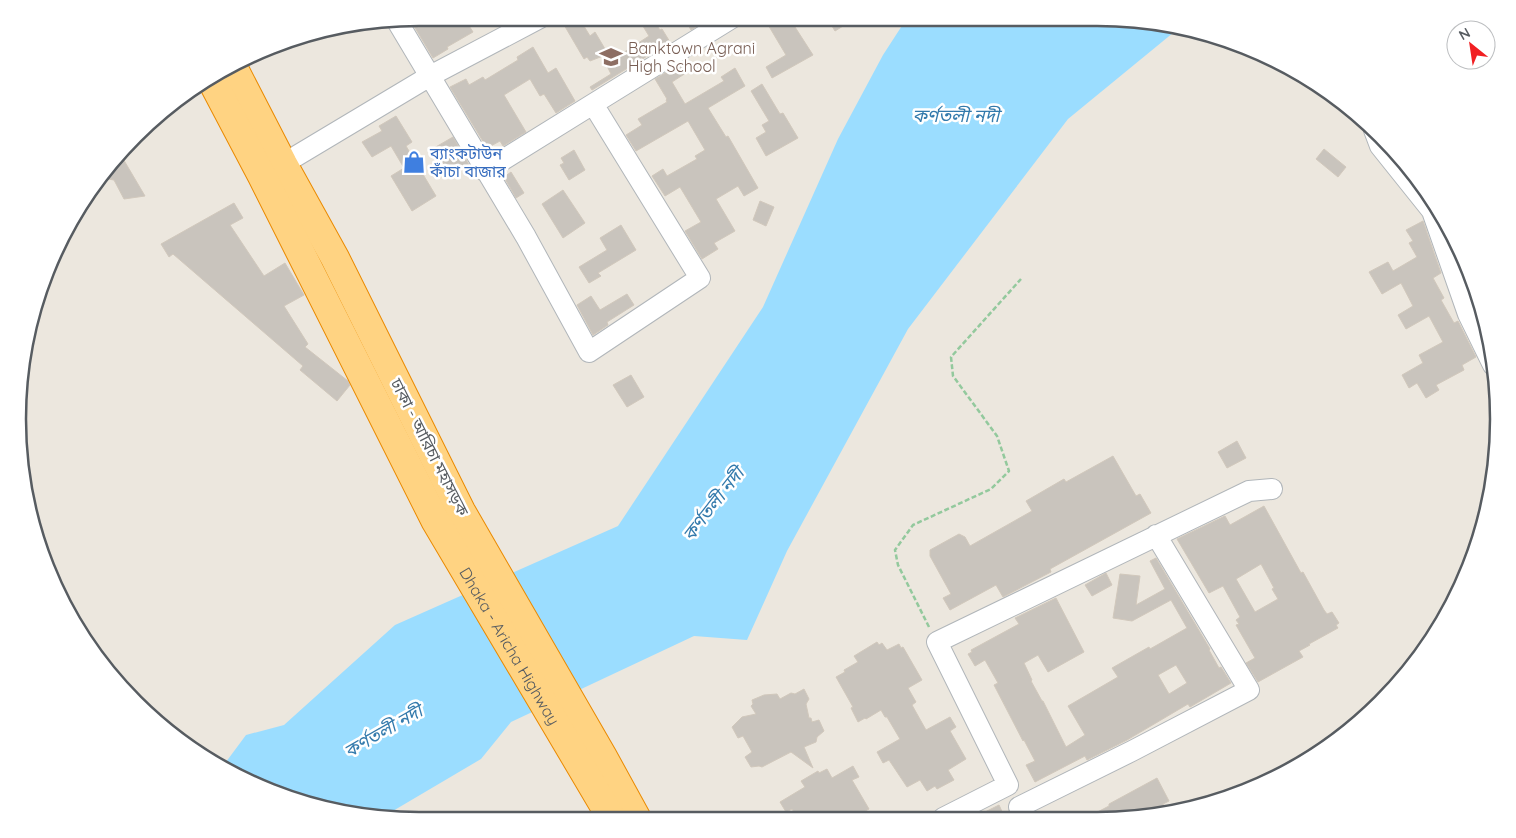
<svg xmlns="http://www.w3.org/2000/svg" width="1516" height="838" viewBox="0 0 1516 838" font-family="Quicksand,'Noto Sans Bengali',sans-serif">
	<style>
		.water { fill: #9bddff }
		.building { fill: #c9c4bd; stroke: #d1c8bc; fill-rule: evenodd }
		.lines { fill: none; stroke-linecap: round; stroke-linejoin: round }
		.minor-casing { stroke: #b1b6ba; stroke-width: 22 }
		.highway-casing { stroke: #ea8a00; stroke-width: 30 }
		.path { stroke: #93c99d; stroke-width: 2.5; stroke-dasharray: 5 2.5; stroke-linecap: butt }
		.minor { stroke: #fff; stroke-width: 20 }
		.highway { stroke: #ffd382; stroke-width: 28 }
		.labels { text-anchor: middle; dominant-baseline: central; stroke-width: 5; stroke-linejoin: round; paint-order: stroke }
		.education-label { font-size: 16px; fill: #785e54; stroke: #fff; text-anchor: start }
		.shop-label { font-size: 16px; fill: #366cbe; stroke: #fff; text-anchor: start }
		.street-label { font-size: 16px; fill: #575c61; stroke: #fff }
		.water-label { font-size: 18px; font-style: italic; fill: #337aac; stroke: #fff }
		.rim { fill: none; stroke: #575c61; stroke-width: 2.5 }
	</style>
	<rect width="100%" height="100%" fill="#ece7de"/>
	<!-- water -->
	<path class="water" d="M907 18H1123L1179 28 1068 119 908 329 787 551 747 640 694 636 511 722 481 759 381 818 315 807 220 767 223 766 246 735 284 725 395 625 618 526 763 307 838 139 883 55Z"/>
	<!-- building -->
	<path class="building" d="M428 18H429L434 25 446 18H464L473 32 447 47 448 49 433 58 414 26Z
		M560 18H579L590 36 595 32 608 54 590 61 587 57 584 59Z
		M638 18H652L660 30 662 29 670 42 592 90 590 87 611 74 606 64 649 36Z
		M684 18H710L691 30Z
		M764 18H809L795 27 813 55 772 78 766 67 786 55Z
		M827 18H856L835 31Z
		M533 47 548 73 556 68 575 101 556 113 544 94 540 96 530 79 504 95 526 132 503 146 500 141 487 148 450 87 466 79 469 85 483 77 485 80 518 60 517 57Z
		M684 62 689 71 672 82 685 104 724 81 721 77 735 68 745 86 708 108 726 137 728 136 758 188 744 196 738 186 716 199 735 231 714 243 718 249 702 259 685 231 701 222 680 187 665 196 652 176 663 169 667 176 697 159 695 156 705 150 688 121 636 151 626 135 642 125 638 119 667 102 666 100 667 99 655 79Z
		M762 84 780 114 783 113 798 138 766 156 756 138 766 132 762 125 769 121 751 91Z
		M396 116 412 142 406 146 436 196 412 211 391 176 404 168 391 146 372 157 362 142 382 131 379 126Z
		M453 137 469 165 451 176 434 148Z
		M1324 149 1346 167 1338 177 1316 159Z
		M574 150 585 170 569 180 560 165 564 163 561 158Z
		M122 157 145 196 124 199 114 180 102 178Z
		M511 172 524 193 516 198 504 177Z
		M563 190 585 223 563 238 542 204Z
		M760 201 774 207 766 226 753 220Z
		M234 203 243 218 230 225 264 276 285 263 304 295 284 306 308 344 305 347 348 381 350 385 337 401 300 370 303 366 173 254 169 257 161 244Z
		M1423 221 1441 273 1433 278 1444 298 1441 300 1454 323 1458 321 1476 357 1462 365 1464 370 1436 385 1439 390 1426 398 1417 383 1409 388 1402 375 1423 363 1419 355 1443 342 1429 316 1406 329 1398 315 1413 306 1401 283 1382 294 1369 272 1388 262 1393 271 1417 257 1409 243 1413 241 1406 230Z
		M621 225 636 250 598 273 601 276 589 283 579 267 607 250 600 238Z
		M627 294 634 305 607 322 608 325 593 335 577 305 591 296 600 310Z
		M631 375 644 397 627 407 613 385Z
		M1237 441 1246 458 1227 468 1218 452Z
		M1113 456 1136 496 1140 494 1151 513 1050 569 1051 572 1003 597 996 585 950 610 943 598 951 594 930 556V550L959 534 965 537 970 546 1032 511 1026 501 1064 479 1066 482Z
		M1264 506 1301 573 1303 572 1324 610 1327 614 1332 612 1339 623 1336 625 1338 628 1309 644 1310 645 1299 651 1303 657 1258 682 1246 663 1255 658 1236 625 1239 624 1236 620 1240 617 1223 586 1209 593 1177 539 1225 516 1230 525ZM1261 564 1274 588 1272 589 1278 599 1255 612 1236 579Z
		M1156 558 1210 649 1209 650 1219 668 1221 667 1231 683 1190 707 1188 704 1127 740 1087 760 1085 756 1035 782 1026 765 1035 761 1024 740 1023 741 994 685 998 683 985 660 975 666 968 654 972 652 971 650 1019 624 1015 618 1056 598 1084 652 1048 672 1038 655 1024 663 1032 680 1031 681 1042 701H1043L1066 747 1085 735 1068 706 1118 677 1112 668 1149 647 1150 649 1187 628 1171 600 1132 621 1113 618 1120 574 1140 576 1136 605 1165 589 1150 561ZM1176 665 1187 683 1169 694 1158 675Z
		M1106 573 1112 585 1092 596 1085 585Z
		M877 642 879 645 882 643 887 650 899 644 901 648 903 647 922 680 908 688 916 702 912 705 926 730 950 717 956 727 950 731 966 759 948 770 954 780 937 789 935 786 927 791 920 780 907 787 889 760 883 763 877 752 900 739 887 717H885L881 710 866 719 865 718 858 722 851 708 853 707 836 677 845 672 844 670 858 662 854 656Z
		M804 689 809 699 806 704 809 718H811L812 722 819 720 824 731 817 737 816 742 804 747 813 768 791 752 762 767 759 766 751 767 745 757 752 752 743 736 738 738 732 727 742 717 756 714 751 706 753 704 752 700 764 695 777 694 780 699 791 693 795 694Z
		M853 766 859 777 852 780 869 809 860 814 853 811 840 818H815L811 811 800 818H798L792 809 786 812 780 802 805 787 801 781 818 771 819 773 827 769 832 778Z
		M1157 778 1169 801 1163 804 1167 813 1149 817H1088L1109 806V804Z
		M999 805 1005 818H973Z"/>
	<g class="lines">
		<defs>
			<path id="minor" d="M397 21 526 237 589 352 700 278 593 104 732 18
				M1374 130 1380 146 1432 211 1468 314 1493 365
				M273 170 430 76 540 18
				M485 171 593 104
				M943 818 1008 785 937 642 1249 491 1272 489
				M1025 818 1019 807 1132 751 1249 690 1156 535"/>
			<g id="highway">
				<path d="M234 69 283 164 335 258 461 511 603 757 637 819"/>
				<path id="s1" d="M212 81 262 176 435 520 612 819"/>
			</g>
		</defs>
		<!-- minor casing -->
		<use href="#minor" class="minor-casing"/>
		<!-- highway casing -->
		<use href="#highway" class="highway-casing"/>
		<!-- path -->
		<path class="path" d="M929 627 898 565 895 550 913 525 991 489 1009 471 997 436 953 376 951 357 1021 279"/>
		<!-- minor -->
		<use href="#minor" class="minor"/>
		<!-- highway -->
		<use href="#highway" class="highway"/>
	</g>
	<!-- icons -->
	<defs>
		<symbol id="school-bare" viewBox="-9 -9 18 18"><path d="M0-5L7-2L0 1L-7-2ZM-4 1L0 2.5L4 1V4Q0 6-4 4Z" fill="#8d6e63" stroke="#fff" stroke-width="2.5" paint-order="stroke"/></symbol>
		<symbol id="shop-bare" viewBox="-9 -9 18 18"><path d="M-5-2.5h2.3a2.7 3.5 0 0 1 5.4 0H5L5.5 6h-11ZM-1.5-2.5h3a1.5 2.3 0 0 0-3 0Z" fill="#3f7fe0" stroke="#fff" stroke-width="2.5" paint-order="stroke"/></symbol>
	</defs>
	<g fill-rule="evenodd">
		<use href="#school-bare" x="595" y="41" width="32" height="32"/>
		<use href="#shop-bare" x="398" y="146" width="32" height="32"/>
	</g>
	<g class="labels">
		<!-- education labels -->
		<g class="education-label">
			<text x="628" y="48">Banktown Agrani<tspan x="628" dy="18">High School</tspan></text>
		</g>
		<!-- shop labels -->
		<g class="shop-label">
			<text x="430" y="153">ব্যাংকটাউন<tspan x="430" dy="18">কাঁচা বাজার</tspan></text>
		</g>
		<!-- street labels -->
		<g class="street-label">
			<text transform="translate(430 447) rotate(63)">ঢাকা - আরিচা মহাসড়ক</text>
			<text stroke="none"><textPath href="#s1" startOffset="639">Dhaka - Aricha Highway</textPath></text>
		</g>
		<!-- water labels -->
		<g class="water-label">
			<text x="956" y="115">কর্ণতলী নদী</text>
			<text transform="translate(713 504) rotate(-52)">কর্ণতলী নদী</text>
			<text transform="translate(383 731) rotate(-30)">কর্ণতলী নদী</text>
		</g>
	</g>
	<!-- crop -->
	<path d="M0 0H1516V838H0ZM419 26H1097A393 393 0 0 1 1490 419V419A393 393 0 0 1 1097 812H419A393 393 0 0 1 26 419V419A393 393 0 0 1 419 26Z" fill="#fff" fill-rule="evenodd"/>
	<path class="rim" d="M419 26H1097A393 393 0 0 1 1490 419V419A393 393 0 0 1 1097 812H419A393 393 0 0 1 26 419V419A393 393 0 0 1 419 26Z"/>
	<!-- north arrow -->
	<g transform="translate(1471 45) rotate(330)"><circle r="24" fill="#ffffff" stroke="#bcbec0"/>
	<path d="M0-4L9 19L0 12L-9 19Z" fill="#f11f22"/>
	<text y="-8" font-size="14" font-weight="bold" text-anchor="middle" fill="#575c61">N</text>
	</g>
</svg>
